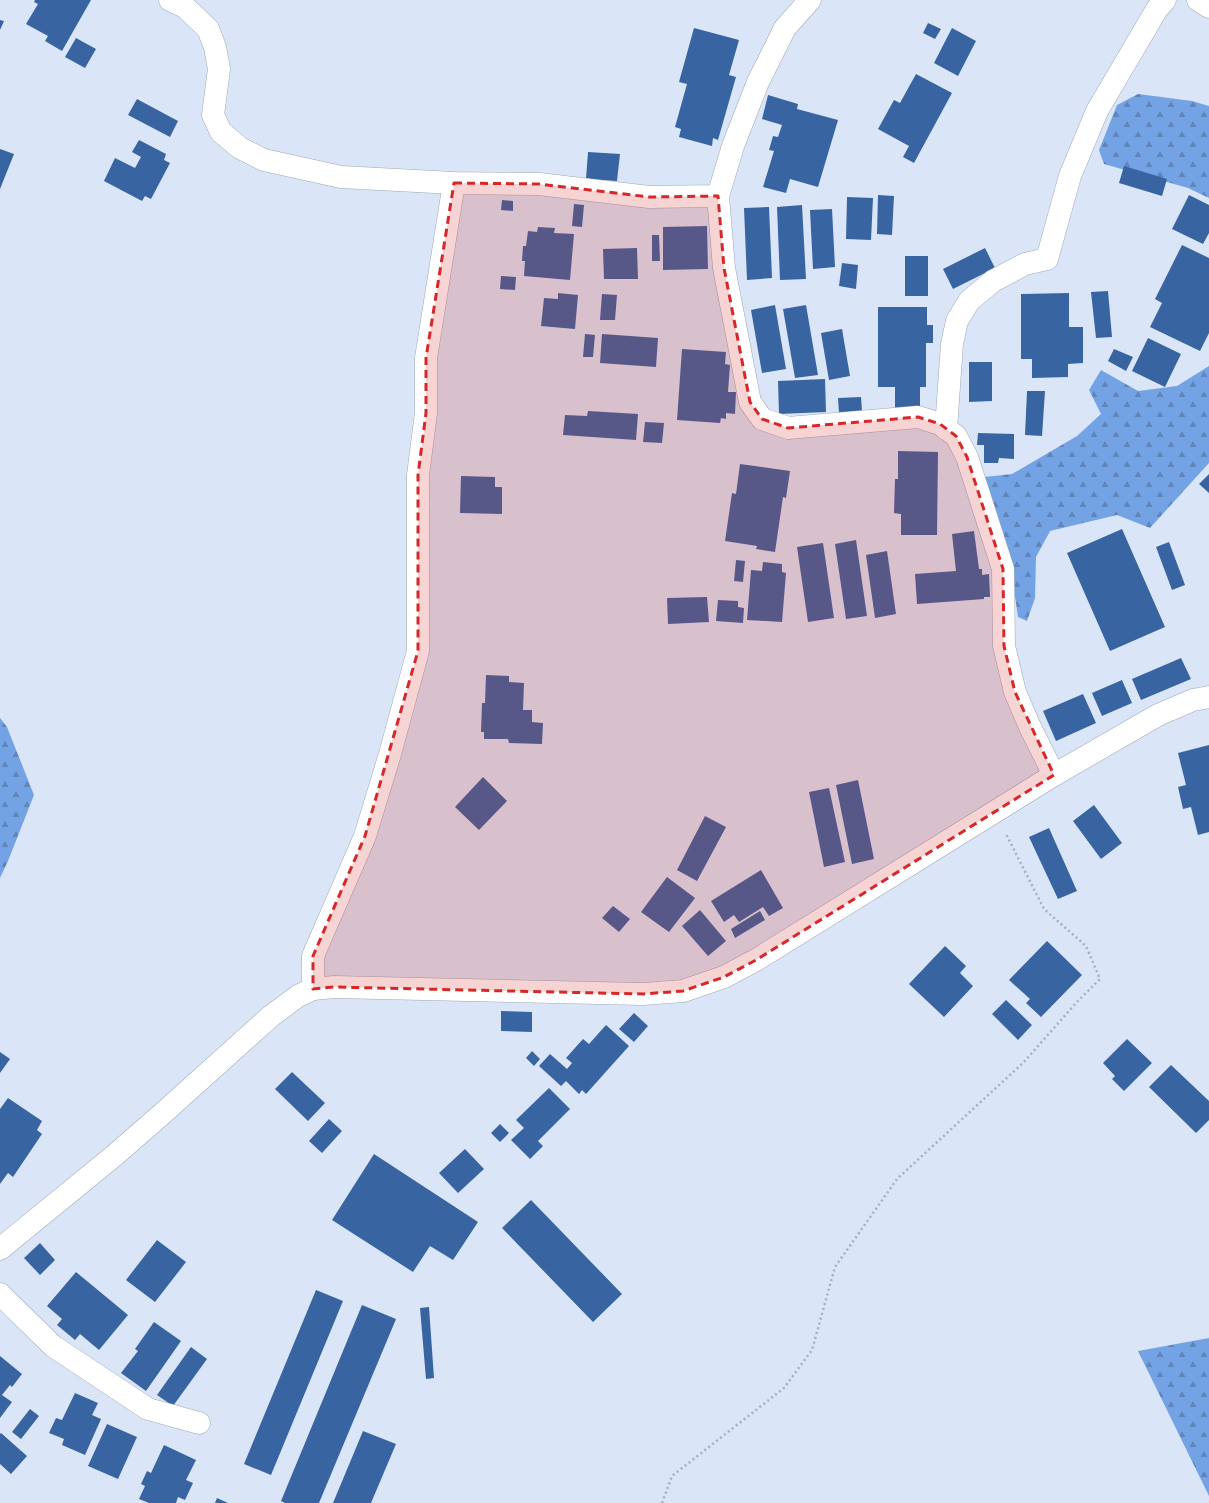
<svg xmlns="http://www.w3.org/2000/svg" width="1209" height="1503" viewBox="0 0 1209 1503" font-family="'Asap Condensed',sans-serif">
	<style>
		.forest { fill: url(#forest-firs) }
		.building { fill: #3864a1 }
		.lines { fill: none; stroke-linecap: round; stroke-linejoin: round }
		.minor-casing { stroke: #9da8b8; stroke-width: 23 }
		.tertiary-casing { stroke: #9da8b8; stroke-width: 23 }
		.path { stroke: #a6afbd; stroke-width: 2.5; stroke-dasharray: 2 3; stroke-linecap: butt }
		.minor { stroke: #fff; stroke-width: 22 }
		.tertiary { stroke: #fff; stroke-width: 22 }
		.marked { fill: #d62828; fill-opacity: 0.2; stroke: #d62828; stroke-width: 3; stroke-dasharray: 8 5; stroke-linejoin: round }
	</style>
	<defs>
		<pattern id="forest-firs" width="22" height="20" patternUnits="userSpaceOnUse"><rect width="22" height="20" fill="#74a3e5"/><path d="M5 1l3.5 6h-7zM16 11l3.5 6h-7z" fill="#6085bb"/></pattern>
	</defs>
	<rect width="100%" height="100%" fill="#dae6f7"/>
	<!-- forest -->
	<path class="forest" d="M1138 94 1192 101 1209 106V198L1188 188 1104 164 1099 150 1117 105Z
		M1209 366V463L1150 528 1117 515 1050 531 1036 557 1035 598 1027 621 1018 617 1012 576 984 477 1012 474 1077 436 1101 414 1089 390 1101 370 1138 391 1177 386Z
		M0 718 7 727 34 795 8 861 0 878Z
		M1209 1338V1496L1138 1351Z"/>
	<!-- building -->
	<path class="building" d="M35 0H91L62 51 45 41 48 36 26 24 38 4 34 2Z
		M0 20 4 21 0 30Z
		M928 23 941 29 935 39 923 33Z
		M694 28 739 40 729 75 736 77 718 140 713 138 712 146 679 137 681 129 675 127 687 84 679 82Z
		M952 28 976 41 958 76 934 63Z
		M76 38 96 49 85 68 65 57Z
		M916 74 952 93 914 163 903 157 909 146 878 129 894 100 900 103Z
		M768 95 798 104 797 109 838 120 818 187 790 179 786 193 763 187 774 151 769 150 773 136 778 137 782 125 762 119Z
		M137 99 178 121 170 137 128 115Z
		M139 140 166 154 164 160 170 163 151 199 145 196 142 201 104 181 115 158 135 168 141 157 132 152Z
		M0 149 14 154 0 189Z
		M588 152 620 154 617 181 586 179Z
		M1124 166 1167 179 1162 196 1119 183Z
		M878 195 894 196 892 235 877 234Z
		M1189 195 1209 205V233L1203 244 1172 229Z
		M847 197 873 198 871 240 846 239Z
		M502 200 513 201V211L501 210Z
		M574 204 584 205 582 227 572 226Z
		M802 205 806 279 780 280 777 207Z
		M769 207 772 278 747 280 744 208Z
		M832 209 835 267 813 269 810 210Z
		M707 226 708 269 663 270V227Z
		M538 227 555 228 554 233 574 234 570 280 524 276 525 261H522L523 246H526L528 231 537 232Z
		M652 235H659L660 261H652Z
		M1182 245 1209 258V333L1200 351 1150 327 1162 303 1155 299Z
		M637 248 638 279H604L603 249Z
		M985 248 995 268 953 289 943 269Z
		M905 256H928V296H905Z
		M842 263 858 265 856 289 839 286Z
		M501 276 516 277 515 290 500 289Z
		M1108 291 1112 337 1096 338 1091 292Z
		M558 293 578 295 575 329 541 326 544 298 558 299Z
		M1069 293V327H1083V363L1068 364V377L1032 378V359H1021V294Z
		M602 294 617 295 615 320H600Z
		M775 305 786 369 762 373 751 310Z
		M806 305 818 375 795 378 783 309Z
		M878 307H927V325H933V343H926V387H920V408H895V387H878Z
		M842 329 850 376 829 380 821 333Z
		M585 334 595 335 593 357H583Z
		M602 334 658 338 656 367 600 363Z
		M1148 338 1181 354 1165 387 1132 371Z
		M682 349 726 352 725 364 730 365 728 392H736L735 414 726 413V419L721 418 720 423 677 420Z
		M1114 349 1133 357 1126 371 1108 361Z
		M969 362H992V401L969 402Z
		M825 379 826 412 779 414 778 381Z
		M1027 391H1045L1042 436 1025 435Z
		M861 397 862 411 839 413 838 398Z
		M588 411 638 414 636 440 563 435 565 415 587 416Z
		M645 422 664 423 662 443 643 442Z
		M978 433 1014 434V459L999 458 998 463H984V445H977Z
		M898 451 938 452 937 535H901V514L894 513 895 479H898Z
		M740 464 790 471 786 498 783 497 775 552 756 549 757 546 725 541 732 493 736 494Z
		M1209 474V493L1199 484Z
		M461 476 495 477V487H502V514L460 513Z
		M1122 529 1165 627 1110 651 1067 553Z
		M974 531 979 569H982V575L989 574 990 597H984V599L917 604 915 574 956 571 952 534Z
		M856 540 867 616 846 619 835 544Z
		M1169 542 1185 585 1172 590 1156 547Z
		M823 543 834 618 808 622 797 547Z
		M887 551 896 614 875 618 866 555Z
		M736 560 745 561 743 582 734 581Z
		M763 562 782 564V572L786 573 782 622 747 620 751 570 762 571Z
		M707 597 709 622 668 624 667 598Z
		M718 600 738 601V607L744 608 743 623 716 621Z
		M1181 658 1191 679 1141 700 1132 679Z
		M486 675 509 676V682L524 683 523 710H532V722L543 723 542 744 509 743 508 739H484V732H481L482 703H485Z
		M1122 680 1132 703 1102 716 1092 693Z
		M1083 694 1096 723 1056 741 1043 711Z
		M1209 745V832L1198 835 1191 807 1183 809 1178 787 1186 785 1178 753Z
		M483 777 507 801 479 830 455 807Z
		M858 780 874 859 852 864 836 785Z
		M829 788 845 862 824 867 809 792Z
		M1094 805 1122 843 1101 859 1073 821Z
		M705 816 726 827 697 881 677 870Z
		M1049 828 1077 891 1058 899 1029 837Z
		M761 870 783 908 769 916 763 907 739 922 734 915 724 922 711 901Z
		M667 877 695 898 669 932 641 912Z
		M613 906 630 919 619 932 602 918Z
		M700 910 726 941 708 956 682 926Z
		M760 911 765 920 735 938 731 929Z
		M1047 941 1082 975 1041 1017 1026 1003 1030 999 1009 980Z
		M945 946 966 966 960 973 973 986 944 1017 909 984Z
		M1006 1000 1032 1025 1018 1040 992 1014Z
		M501 1011 532 1012V1032L501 1031Z
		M634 1013 648 1026 634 1042 619 1029Z
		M606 1025 629 1046 586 1094 582 1090 579 1094 566 1081 561 1086 539 1066 550 1054 567 1069 572 1063 566 1058 583 1039 589 1044Z
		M1127 1039 1152 1063 1124 1091 1112 1079 1115 1076 1103 1063Z
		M532 1051 540 1059 534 1066 526 1058Z
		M0 1052 10 1059 0 1073Z
		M1171 1065 1209 1101V1120L1196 1133 1149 1087Z
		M292 1072 325 1103 308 1121 275 1089Z
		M549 1088 570 1109 538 1141 543 1146 530 1159 511 1140 524 1128 516 1120Z
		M8 1098 42 1121 37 1130 42 1134 13 1177 8 1173 0 1184V1109Z
		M329 1119 342 1131 322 1153 309 1141Z
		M500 1124 509 1133 500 1142 491 1133Z
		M465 1149 484 1169 458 1193 439 1173Z
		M374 1154 478 1222 453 1260 430 1246 413 1272 332 1220Z
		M531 1200 622 1294 593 1322 502 1228Z
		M157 1240 186 1262 155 1302 126 1280Z
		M40 1243 55 1260 40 1275 24 1258Z
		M76 1272 128 1315 99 1350 80 1334 75 1340 57 1325 62 1319 47 1306Z
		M316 1290 343 1301 271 1475 244 1464Z
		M362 1305 396 1319 319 1503H285L281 1501Z
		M429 1307 434 1378 426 1379 420 1308Z
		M154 1322 181 1341 146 1391 121 1373 138 1351 135 1349Z
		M191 1347 207 1359 173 1406 157 1395Z
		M0 1356 22 1374 12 1387 10 1385 2 1395 12 1402 0 1418Z
		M75 1393 98 1403 92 1415 101 1419 85 1455 62 1445 64 1439 49 1433 56 1418 62 1420Z
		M30 1409 39 1416 21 1439 12 1432Z
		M107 1424 137 1437 118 1479 88 1466Z
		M363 1431 396 1444 371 1503H333Z
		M1 1433 27 1456 11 1474 0 1464V1434Z
		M164 1445 196 1460 186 1480 193 1483 185 1500 178 1497 176 1503H149L139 1499 145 1486 141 1484 147 1471 151 1473Z
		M217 1498 228 1503H215Z"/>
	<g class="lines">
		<defs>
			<path id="minor" d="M170 0 185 7 208 29 215 47 219 69 213 115 221 132 240 148 264 160 341 177 454 183 539 184 649 197 718 196
				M810 0 785 28 758 82 733 146 718 196 724 268 750 402 762 419 788 428 918 417 940 424 956 436 967 457 1003 569 1004 646 1015 692 1030 727 1054 775
				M1198 0 1209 7
				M946 429 952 344 957 321 969 301 993 281 1025 264 1047 259 1070 176 1097 111 1157 9 1165 0
				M313 989V956L365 836 390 754 418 651V475L426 413V358L454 183
				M0 1294 53 1346 148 1409 199 1423"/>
			<path id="tertiary" d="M0 1249 115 1155 162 1114 271 1016 298 996 313 989 334 987 643 994 683 991 724 977 756 960 1054 775 1158 715 1193 700 1209 697"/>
		</defs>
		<!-- minor casing -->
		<use href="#minor" class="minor-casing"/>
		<!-- tertiary casing -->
		<use href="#tertiary" class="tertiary-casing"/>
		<!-- path -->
		<path class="path" d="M662 1503 672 1476 784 1388 812 1350 835 1267 897 1179 1023 1063 1076 1003 1100 979 1086 946 1044 909 1006 834"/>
		<!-- minor -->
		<use href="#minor" class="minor"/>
		<!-- tertiary -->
		<use href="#tertiary" class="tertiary"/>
	</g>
	<!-- marked area -->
	<path class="marked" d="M454 183 539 184 649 197 718 196 724 268 750 402 762 419 788 428 918 417 940 424 956 436 967 457 1003 569 1004 646 1015 692 1054 775 756 960 724 977 683 991 643 994 334 987 313 989V956L365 836 418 651V475L426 413V358Z"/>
</svg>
